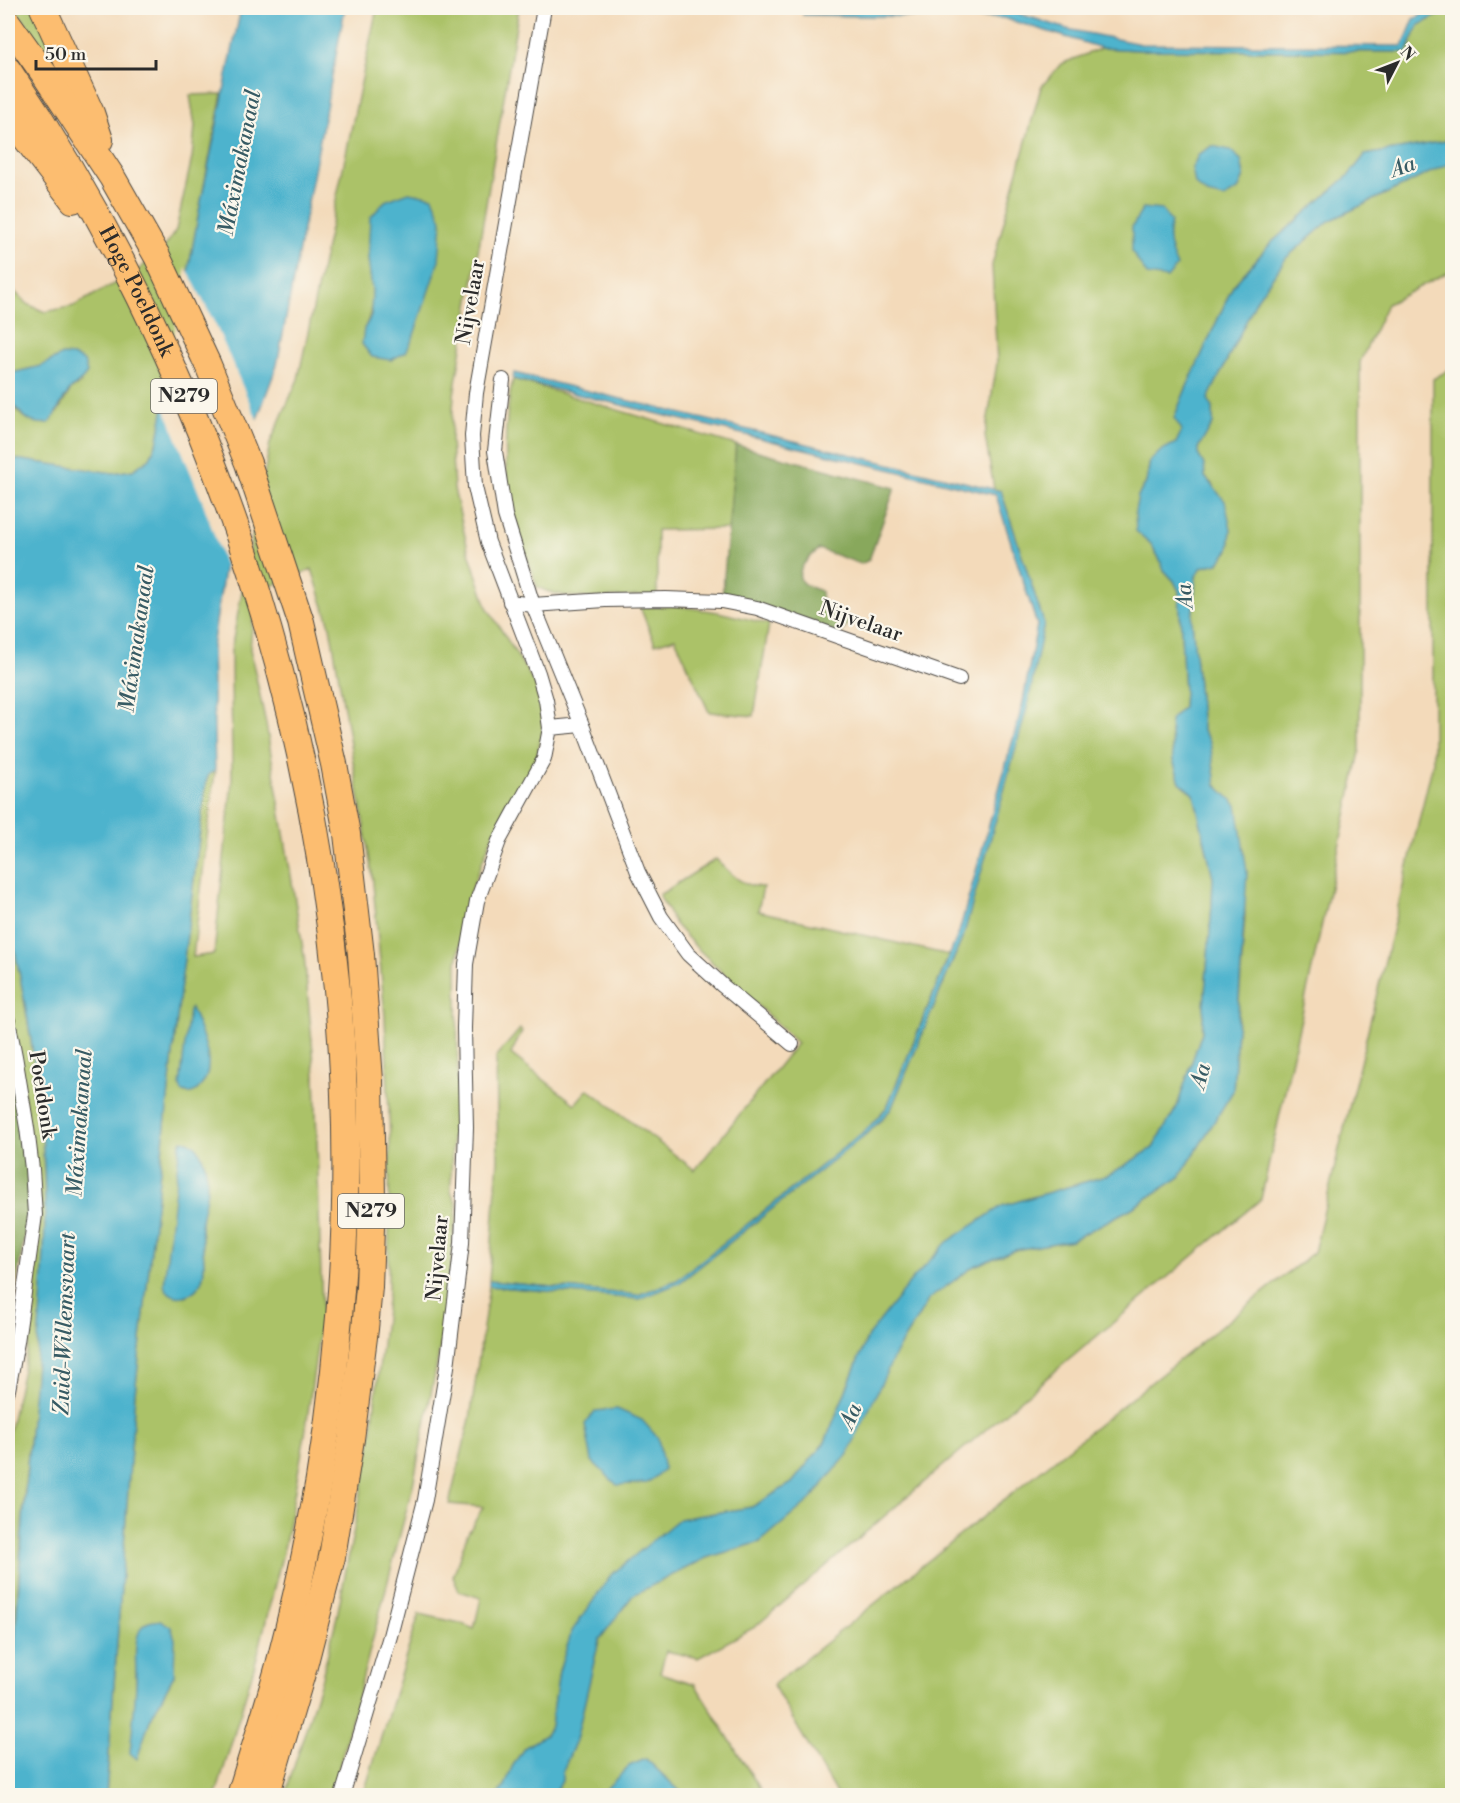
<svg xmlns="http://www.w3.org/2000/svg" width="1460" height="1803" viewBox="0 0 1460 1803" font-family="'Libre Bodoni',serif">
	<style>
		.green { fill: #abc267; stroke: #6b7649; stroke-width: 1.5; fill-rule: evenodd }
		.forest { fill: #88a85c; stroke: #5a6a44; stroke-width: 1.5 }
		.water { fill: #4eb3cd; stroke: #3c6f7c; stroke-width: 1.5 }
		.pier { fill: #f3daba }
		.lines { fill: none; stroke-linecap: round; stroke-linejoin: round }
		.street-casing { stroke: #494540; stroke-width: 16 }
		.highway-casing { stroke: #494540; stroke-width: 28 }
		.street { stroke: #fff; stroke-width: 14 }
		.highway { stroke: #fcbd6f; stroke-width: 26 }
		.labels { text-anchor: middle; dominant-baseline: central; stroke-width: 4.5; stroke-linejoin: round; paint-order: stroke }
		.shield { fill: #fbf7ec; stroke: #696865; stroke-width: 1.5 }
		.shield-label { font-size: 20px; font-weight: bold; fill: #2b2b2b }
		.street-label { font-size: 21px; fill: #2b2b2b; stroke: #fbf7ec }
		.water-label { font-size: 22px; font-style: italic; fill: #375b64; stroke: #fbf7ec }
	</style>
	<rect width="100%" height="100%" fill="#fbf7ec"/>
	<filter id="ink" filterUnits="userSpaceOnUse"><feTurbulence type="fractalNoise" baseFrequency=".0167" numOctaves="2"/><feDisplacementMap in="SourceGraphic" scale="12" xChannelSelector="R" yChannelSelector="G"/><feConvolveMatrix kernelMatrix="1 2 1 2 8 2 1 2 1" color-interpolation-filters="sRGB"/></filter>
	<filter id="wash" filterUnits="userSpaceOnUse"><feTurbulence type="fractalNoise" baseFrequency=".008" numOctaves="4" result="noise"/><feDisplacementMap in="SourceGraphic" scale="24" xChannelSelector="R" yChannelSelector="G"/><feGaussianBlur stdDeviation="1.35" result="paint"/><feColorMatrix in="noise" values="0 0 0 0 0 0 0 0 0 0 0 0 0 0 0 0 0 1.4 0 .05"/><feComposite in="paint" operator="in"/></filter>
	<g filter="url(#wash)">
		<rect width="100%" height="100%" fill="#f3daba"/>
		<!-- green -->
		<path class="green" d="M15 8H38L65 80Z
			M377 8H519L454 395 451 439 454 489 468 549 487 607 535 684 542 708 543 729 537 758 525 783 492 837 468 898 457 962 458 1131 452 1138 451 1192 457 1205 445 1323 413 1485 332 1795H285L321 1681 337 1616 370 1447 388 1292 390 1139 385 1016 372 873 330 626 312 569 271 586 253 617 250 649 266 724 304 955 315 1074 322 1311 305 1435 285 1544 257 1657 216 1795 106 1796 135 1393 181 983 206 782 209 774 215 771 193 957 214 954 232 781 231 650 270 443 298 379ZM368 259 391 359 364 329C377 305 372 285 368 259ZM207 1185C205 1197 202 1210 201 1222 200 1247 215 1282 186 1296ZM136 1646 174 1675 150 1720 136 1758Z
			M1452 8V140L1365 155 1350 174 1271 243 1233 286 1185 391 1175 418 1183 430 1176 443 1162 450 1150 461 1146 483 1138 496 1136 531 1151 544 1158 556 1164 570 1174 581 1179 591 1184 692 1183 707 1170 720 1173 760 1180 782 1194 794 1213 877 1212 905 1202 1032 1177 1107 1153 1148 1109 1175 1002 1206 868 1336 825 1442 792 1483 752 1507 679 1519 559 1671 551 1726 545 1735 524 1748 512 1767 505 1786 497 1795 363 1796 419 1614 460 1623 474 1629 481 1598 459 1591 453 1577 467 1535 483 1507 449 1504 470 1419 489 1286 639 1299 679 1283 870 1131 891 1109 964 934 1044 624 1001 491 994 489 985 436 997 363 992 265 1041 87 1061 64 1102 48 1139 50 1407 52 1419 25ZM1212 146 1241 160 1244 176 1238 190 1192 168 1199 154Z
			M222 94 200 206 158 440 150 458 133 470 113 473 8 458V401L23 417 57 413 71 389 81 383 62 355 41 366 8 374V281L12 289 27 304 45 312 74 306 137 271 164 248 176 230 192 158 195 126 190 95Z
			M1452 162V270L1387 304 1360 362V752L1261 1199 1005 1413 755 1627 698 1658 666 1651 660 1673 695 1684 764 1795H684L646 1759 603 1792 604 1795 553 1796 562 1781V1773L576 1740 599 1640 633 1595 706 1558 760 1542 896 1352 929 1299 974 1266 1015 1250 1072 1240 1132 1208 1180 1177 1233 1091 1245 915 1237 806 1216 785 1210 742 1202 729 1192 621 1196 576 1202 567 1218 563 1229 550 1231 529 1213 485 1205 477 1204 465 1198 454V448L1213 423V408L1208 399 1257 299 1286 258 1329 221Z
			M1452 368V1795H837L773 1685 1314 1252 1433 763V379Z
			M513 379 736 445 729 529 657 530V595C620 596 571 604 537 587 527 556 513 523 508 490 504 454 505 414 513 379Z
			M677 606 718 612 769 624 754 716 709 712 675 638 655 644 640 607Z
			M716 859C731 873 741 887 763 887L758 911 949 955 887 1107 867 1129 677 1280 638 1295 489 1281 498 1160 496 1057 520 1029 522 1031 511 1054 575 1104 588 1089 695 1170 797 1043 696 947 675 924 659 895Z
			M8 918C29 1015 45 1114 45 1214 45 1305 33 1395 25 1486 18 1573 13 1661 8 1748V1437L34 1319 39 1214 19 1056 8 1004Z"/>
		<!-- forest -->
		<path class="forest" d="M736 445 895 488 869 560 861 564 819 549C811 556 793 570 802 582 806 587 815 589 821 591L822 604 850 620 841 634 722 598Z
			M8 1060 18 1108 27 1168 30 1207 14 1294 8 1312Z"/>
		<!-- water -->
		<path class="water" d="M241 8H345L277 365 253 430 228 544 212 648 215 771 209 774 206 782 181 983 135 1393 106 1795 8 1796C7 1739 12 1684 16 1628 20 1563 24 1498 30 1433 36 1360 44 1288 45 1215 46 1115 29 1015 8 918V458L113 473 133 470 150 458 158 440 200 206Z
			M803 8 1005 9 1067 29 1141 44 1403 46 1414 19 1436 8H1452L1419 25 1407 52 1139 50 1102 48 1003 18 803 15Z
			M1452 140V162L1329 221 1286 258 1257 299 1208 399 1213 408V424L1198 448V454L1204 465 1205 477 1225 501 1231 529 1229 550 1218 563 1202 567 1196 576 1192 621 1202 729 1210 742 1216 785 1237 805 1247 872 1233 1091 1180 1177 1132 1208 1072 1240 1015 1250 974 1266 929 1299 896 1352 848 1454 811 1499 760 1542 706 1558 633 1595 599 1640 576 1740 562 1773V1781L553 1795H497L505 1786 512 1767 524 1748 545 1735 551 1726 559 1671 572 1631 611 1575 679 1519 752 1507 792 1483 825 1442 868 1336 911 1281 947 1242 1002 1206 1109 1175 1153 1148 1177 1107 1202 1032 1212 905 1213 877 1194 794 1180 782 1173 760 1170 720 1183 707 1184 692 1179 591 1174 581 1164 570 1158 556 1151 544 1136 531 1135 511 1138 496 1146 483 1150 461 1162 450 1176 443 1182 430 1174 418 1185 391 1233 286 1271 243 1350 174 1365 155Z
			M1212 146 1230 150 1241 160 1244 176 1238 190 1224 198 1207 194 1195 184 1192 168 1199 154Z
			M409 192 433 197 442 220 439 260 413 338 406 352 391 360 372 357 362 344 364 329 371 316 372 290 368 259 370 218 385 201Z
			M1143 208 1162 210 1171 222C1166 237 1170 251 1177 266L1167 278 1147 275 1132 252V227Z
			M62 355 73 356 84 361 87 373C81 383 76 383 70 390 62 400 57 413 49 423 24 426 24 412 8 401V374L41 366Z
			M514 373 1001 491 1044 623 1027 708 964 934 891 1109 870 1131 679 1283 639 1299 489 1286V1281L638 1295 677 1280 867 1129 887 1107 959 932 1022 707 1037 625 996 495 513 379Z
			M191 1008C200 1031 220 1067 199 1088 194 1094 189 1094 182 1092L180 1086 189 1010Z
			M182 1140C202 1141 207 1168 207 1184 208 1197 201 1211 201 1225 201 1243 207 1263 202 1280 196 1297 171 1304 164 1285L180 1144Z
			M617 1409 642 1420 658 1438 664 1470 647 1483 617 1485 592 1461 585 1424 595 1411Z
			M161 1620 171 1627 175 1639 174 1675 150 1720 137 1759 130 1753C132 1730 135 1707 136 1684 137 1666 132 1644 141 1628 145 1621 154 1621 161 1620Z
			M646 1759 684 1795H604L603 1792 629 1766Z"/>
		<!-- pier -->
		<path class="pier" d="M186 267 217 328 259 424 231 545 227 572 203 503 162 402Z"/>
	</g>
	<g filter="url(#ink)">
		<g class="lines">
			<defs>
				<path id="street" d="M503 380 495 451 505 515 533 605 582 725 638 872 661 917 688 954 723 986 792 1044
					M510 602 533 605 605 600 666 599 721 601 757 608 959 679
					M550 728 582 725
					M8 1020 15 1056 27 1128 32 1169 35 1215 17 1342 8 1390
					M342 1796 390 1636 425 1500 447 1367 462 1243 466 1128 464 1028 466 964 477 901 499 841 544 759 550 728 546 700 538 673 488 542 475 487 472 436 476 393 544 8"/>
				<g id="highway">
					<path d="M43 8 91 113 100 140"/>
					<path d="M8 23 45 75 112 177 157 256 208 365 248 463 301 622 334 764 347 834 361 955 370 1081 372 1197 369 1287 365 1329 351 1439 332 1557 303 1670 266 1796"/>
					<path id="s1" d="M8 70C251 429 376 884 339 1317 330 1432 308 1554 279 1665 267 1709 253 1752 240 1796"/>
					<path d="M8 115 73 200"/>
				</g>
			</defs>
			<!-- street casing -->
			<use href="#street" class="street-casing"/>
			<!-- highway casing -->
			<use href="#highway" class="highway-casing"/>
			<!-- street -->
			<use href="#street" class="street"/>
			<!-- highway -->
			<use href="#highway" class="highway"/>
		</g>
	</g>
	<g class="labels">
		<!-- shield labels -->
		<g class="shield">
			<rect x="151" y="379" width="66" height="34" rx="4.5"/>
			<rect x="338" y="1194" width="66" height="34" rx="4.5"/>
		</g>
		<g class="shield-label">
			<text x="184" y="396">N279</text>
			<text x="371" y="1211">N279</text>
		</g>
		<!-- street labels -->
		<g class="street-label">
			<text stroke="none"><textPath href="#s1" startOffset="256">Hoge Poeldonk</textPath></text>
			<text transform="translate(471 302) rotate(-80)">Nijvelaar</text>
			<text transform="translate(861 622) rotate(19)">Nijvelaar</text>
			<text transform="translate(42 1095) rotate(81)">Poeldonk</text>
			<text transform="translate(438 1258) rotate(-85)">Nijvelaar</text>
		</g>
		<!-- water labels -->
		<g class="water-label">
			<text transform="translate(240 163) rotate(-79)">Máximakanaal</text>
			<text transform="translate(1403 167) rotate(-19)">Aa</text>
			<text transform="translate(1185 596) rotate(-95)">Aa</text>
			<text transform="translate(137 639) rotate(-82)">Máximakanaal</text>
			<text transform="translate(1201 1076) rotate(-75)">Aa</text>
			<text transform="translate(80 1123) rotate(-86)">Máximakanaal</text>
			<text transform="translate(65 1324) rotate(-88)">Zuid-Willemsvaart</text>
			<text transform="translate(851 1416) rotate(-66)">Aa</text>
		</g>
	</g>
	<!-- margin -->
	<rect width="1460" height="1803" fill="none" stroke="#fbf7ec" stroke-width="30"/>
	<!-- north arrow -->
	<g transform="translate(1397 63) rotate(48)" stroke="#fbf7ec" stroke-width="4.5" paint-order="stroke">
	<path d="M0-4.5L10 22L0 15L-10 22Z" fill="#2b2b2b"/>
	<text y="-9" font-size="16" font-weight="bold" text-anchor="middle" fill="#2b2b2b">N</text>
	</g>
	<!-- scale -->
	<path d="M36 60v9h120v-9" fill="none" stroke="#2b2b2b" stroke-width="3"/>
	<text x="45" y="60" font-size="18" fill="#2b2b2b" stroke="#fbf7ec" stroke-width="4.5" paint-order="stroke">50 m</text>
</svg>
